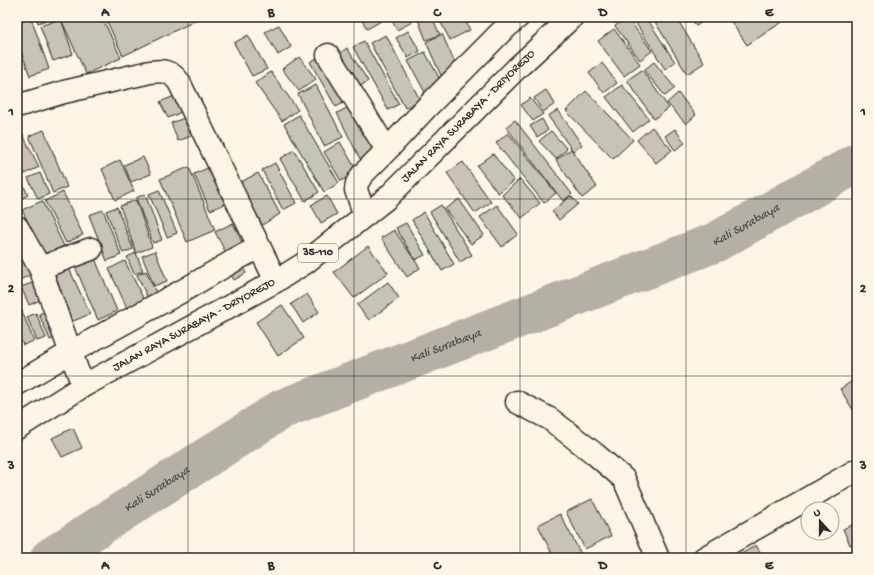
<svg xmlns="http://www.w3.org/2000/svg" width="874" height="575" viewBox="0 0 874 575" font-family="'Gochi Hand',sans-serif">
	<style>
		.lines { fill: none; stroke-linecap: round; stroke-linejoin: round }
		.river { stroke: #b4b0a5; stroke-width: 40 }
		.building { fill: #c8c3b7; stroke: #2b2b2b }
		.minor-casing { stroke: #2b2b2b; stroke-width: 25 }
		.major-casing { stroke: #2b2b2b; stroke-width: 25 }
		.minor { stroke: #fcf5e5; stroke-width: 22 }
		.major { stroke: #fcf5e5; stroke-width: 22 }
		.grid { fill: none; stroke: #2b2b2b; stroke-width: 1; stroke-opacity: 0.55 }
		.labels { text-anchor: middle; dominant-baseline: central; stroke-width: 3; stroke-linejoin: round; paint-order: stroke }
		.shield { fill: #fcf5e5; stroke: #6a6863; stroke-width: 1 }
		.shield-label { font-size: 11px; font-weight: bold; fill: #2b2b2b }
		.street-label { font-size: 12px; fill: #2b2b2b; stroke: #fcf5e5 }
		.water-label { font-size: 13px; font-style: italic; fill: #545350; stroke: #fcf5e5 }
		.neatline { fill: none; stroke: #2b2b2b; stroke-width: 1.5 }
		.grid-label { font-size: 13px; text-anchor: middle; font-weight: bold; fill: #2b2b2b }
	</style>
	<rect width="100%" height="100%" fill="#fcf5e5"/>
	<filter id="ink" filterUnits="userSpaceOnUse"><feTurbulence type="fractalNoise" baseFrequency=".025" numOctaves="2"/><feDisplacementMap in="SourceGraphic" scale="8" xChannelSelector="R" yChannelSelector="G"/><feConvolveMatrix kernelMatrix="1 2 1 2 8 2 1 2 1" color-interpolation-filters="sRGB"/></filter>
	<g filter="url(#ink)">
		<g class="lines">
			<!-- river -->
			<path class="river" id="s1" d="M50 558 282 409 716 242 857 163"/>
		</g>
		<!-- building -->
		<path class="building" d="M36 17H54L38 23Z
			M60 17H102L121 58 86 74Z
			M105 17H203L123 56Z
			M360 17H381L383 20 367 29Z
			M390 17H409L412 22 397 30Z
			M417 17H432L440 35 426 40Z
			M438 17H464L470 30 450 40Z
			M627 17 652 51 640 60 615 26Z
			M632 17H646L675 62 665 69Z
			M652 17H676L704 63 687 74Z
			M690 17H708V18L696 26Z
			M728 17H790L747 45Z
			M31 18 49 69 30 76 17 40V23Z
			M61 19 73 54 53 61 40 26Z
			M279 25 291 47 278 55 265 32Z
			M614 29 640 64 624 76 598 41Z
			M408 31 420 51 408 58 396 38Z
			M442 34 459 72 443 80 426 42Z
			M248 35 267 69 252 76 234 43Z
			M386 35 420 100 405 108 370 43Z
			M364 41 399 104 388 110 353 47Z
			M347 48 368 81 357 88 336 56Z
			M425 52 444 87 427 96 408 61Z
			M322 55 347 101 336 107 310 62Z
			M299 57 316 79 299 91 282 69Z
			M654 62 675 88 665 96 644 70Z
			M602 63 617 83 604 93 589 73Z
			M642 70 669 108 654 119 627 80Z
			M271 72 298 110 282 121 255 83Z
			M316 85 343 137 324 146 298 94Z
			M622 85 649 119 633 132 606 97Z
			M546 90 555 104 543 112 534 98Z
			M586 91 633 140 613 159 566 111Z
			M678 93 696 115 686 124 667 103Z
			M179 94 186 110 168 118 160 102Z
			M530 98 543 114 533 121 521 105Z
			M353 105 376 152 360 159 337 113Z
			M558 110 582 145 573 151 548 116Z
			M299 115 339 183 324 192 284 124Z
			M190 116 197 134 178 141 171 123Z
			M542 119 548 130 537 137 530 126Z
			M515 120 572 194 563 201 506 127Z
			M17 123 39 167 25 174 17 159Z
			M652 127 672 150 656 163 637 140Z
			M675 129 685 143 675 150 665 136Z
			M44 130 67 187 53 193 29 136Z
			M551 131 567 149 556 159 539 141Z
			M508 133 556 193 544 203 496 143Z
			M340 142 357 171 341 181 324 152Z
			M571 149 597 187 582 198 556 160Z
			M294 150 319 192 305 201 280 159Z
			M493 154 514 181 498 193 477 166Z
			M143 157 151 174 131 182 124 165Z
			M120 160 134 191 115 200 102 169Z
			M463 162 491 202 475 213 447 173Z
			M275 163 296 203 283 210 262 170Z
			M189 167 215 230 187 242 160 179Z
			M210 167 225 204 210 210 194 174Z
			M40 173 49 194 38 199 28 178Z
			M258 173 280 214 262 225 239 183Z
			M20 178 28 195 17 201V180Z
			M520 179 540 203 522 218 502 195Z
			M159 190 177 233 167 237 149 194Z
			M63 192 83 235 66 243 45 201Z
			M145 194 162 240 153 243 136 198Z
			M327 196 337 214 321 223 311 205Z
			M571 196 578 204 559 220 552 211Z
			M459 199 484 235 471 244 445 209Z
			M136 200 152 247 136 253 120 206Z
			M42 201 64 246 44 255 22 210Z
			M441 205 472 255 460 262 430 212Z
			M497 205 518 234 502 247 480 217Z
			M117 207 133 249 123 253 106 211Z
			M103 210 121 255 107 261 89 215Z
			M424 212 454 264 442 271 412 220Z
			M233 223 242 242 225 251 215 232Z
			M406 223 425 255 415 260 396 228Z
			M394 230 420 268 407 277 381 238Z
			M368 246 388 273 354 298 334 272Z
			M155 251 167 281 154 286 142 256Z
			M136 253 143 271 134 274 127 257Z
			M93 254 117 311 98 320 73 262Z
			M27 257 34 273 18 281 17 278V262Z
			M125 261 144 300 127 308 109 269Z
			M239 261 246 273 234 280 227 268Z
			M67 264 90 314 71 322 48 272Z
			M146 271 159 299 150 303 137 275Z
			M40 280 47 297 29 305 21 287Z
			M388 282 399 298 369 320 357 305Z
			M307 294 319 312 303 323 291 304Z
			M17 299 34 341 23 345 17 331Z
			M282 305 304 338 278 356 256 322Z
			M51 309 62 335 50 340 39 314Z
			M36 313 46 338 37 341 27 317Z
			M857 378V416L840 389Z
			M73 428 82 448 62 457 52 438Z
			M592 499 611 536 585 549 566 512Z
			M560 514 581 554 573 558H554L538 525Z
			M857 523V542L850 545 843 529Z
			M756 545 764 558H735Z
			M857 546V558H856L852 548Z
			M848 551 851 558H835Z"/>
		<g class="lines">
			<defs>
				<path id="minor" d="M328 55 387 150
					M17 106 64 92 150 72C163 70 171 71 179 82L276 281
					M365 215 356 190 357 183 362 175 387 150 426 108 500 33 518 17
					M17 227 40 268 83 386
					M40 268 91 249
					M17 384 71 352 184 290 235 260 259 247
					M517 402 550 419 595 454 624 479 658 558
					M704 558 857 470"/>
				<g id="major">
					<path id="s2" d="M17 428 83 386 276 281 305 263 387 198 517 68 572 17"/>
				</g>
			</defs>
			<!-- minor casing -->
			<use href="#minor" class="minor-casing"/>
			<!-- major casing -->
			<use href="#major" class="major-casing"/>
			<!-- minor -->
			<use href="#minor" class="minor"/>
			<!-- major -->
			<use href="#major" class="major"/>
		</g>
	</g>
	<!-- grid -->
	<path class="grid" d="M188 17V558M354 17V558M520 17V558M686 17V558M17 199H857M17 376H857"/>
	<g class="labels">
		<!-- shield labels -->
		<rect class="shield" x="298" y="244" width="40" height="18" rx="3"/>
		<g class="shield-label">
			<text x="318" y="253">35-110</text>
		</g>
		<!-- street labels -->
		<g class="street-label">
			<text stroke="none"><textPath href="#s2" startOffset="552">JALAN RAYA SURABAYA - DRIYOREJO</textPath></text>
			<text stroke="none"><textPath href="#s2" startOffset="205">JALAN RAYA SURABAYA - DRIYOREJO</textPath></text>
		</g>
		<!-- water labels -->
		<g class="water-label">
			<text stroke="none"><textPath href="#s1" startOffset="775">Kali Surabaya</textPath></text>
			<text stroke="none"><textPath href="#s1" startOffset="451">Kali Surabaya</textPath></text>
			<text stroke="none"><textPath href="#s1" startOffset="127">Kali Surabaya</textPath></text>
		</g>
	</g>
	<!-- margin -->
	<rect width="874" height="575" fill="none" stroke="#fcf5e5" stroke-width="44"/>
	<!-- north arrow -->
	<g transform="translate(820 521) rotate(339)"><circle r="19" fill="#fcf5e5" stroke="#a8a49b"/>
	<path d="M0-3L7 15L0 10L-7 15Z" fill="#2b2b2b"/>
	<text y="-6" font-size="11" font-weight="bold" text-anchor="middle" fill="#2b2b2b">U</text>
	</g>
	<rect x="22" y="22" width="830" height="531" class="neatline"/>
	<g class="grid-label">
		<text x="105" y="16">A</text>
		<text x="271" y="16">B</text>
		<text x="437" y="16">C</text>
		<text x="603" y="16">D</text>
		<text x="769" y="16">E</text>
		<text x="11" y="115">1</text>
		<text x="863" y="115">1</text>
		<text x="11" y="292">2</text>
		<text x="863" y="292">2</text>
		<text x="11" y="469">3</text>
		<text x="863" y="469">3</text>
		<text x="105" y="569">A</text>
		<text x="271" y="569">B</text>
		<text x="437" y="569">C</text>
		<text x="603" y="569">D</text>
		<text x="769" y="569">E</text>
	</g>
</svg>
